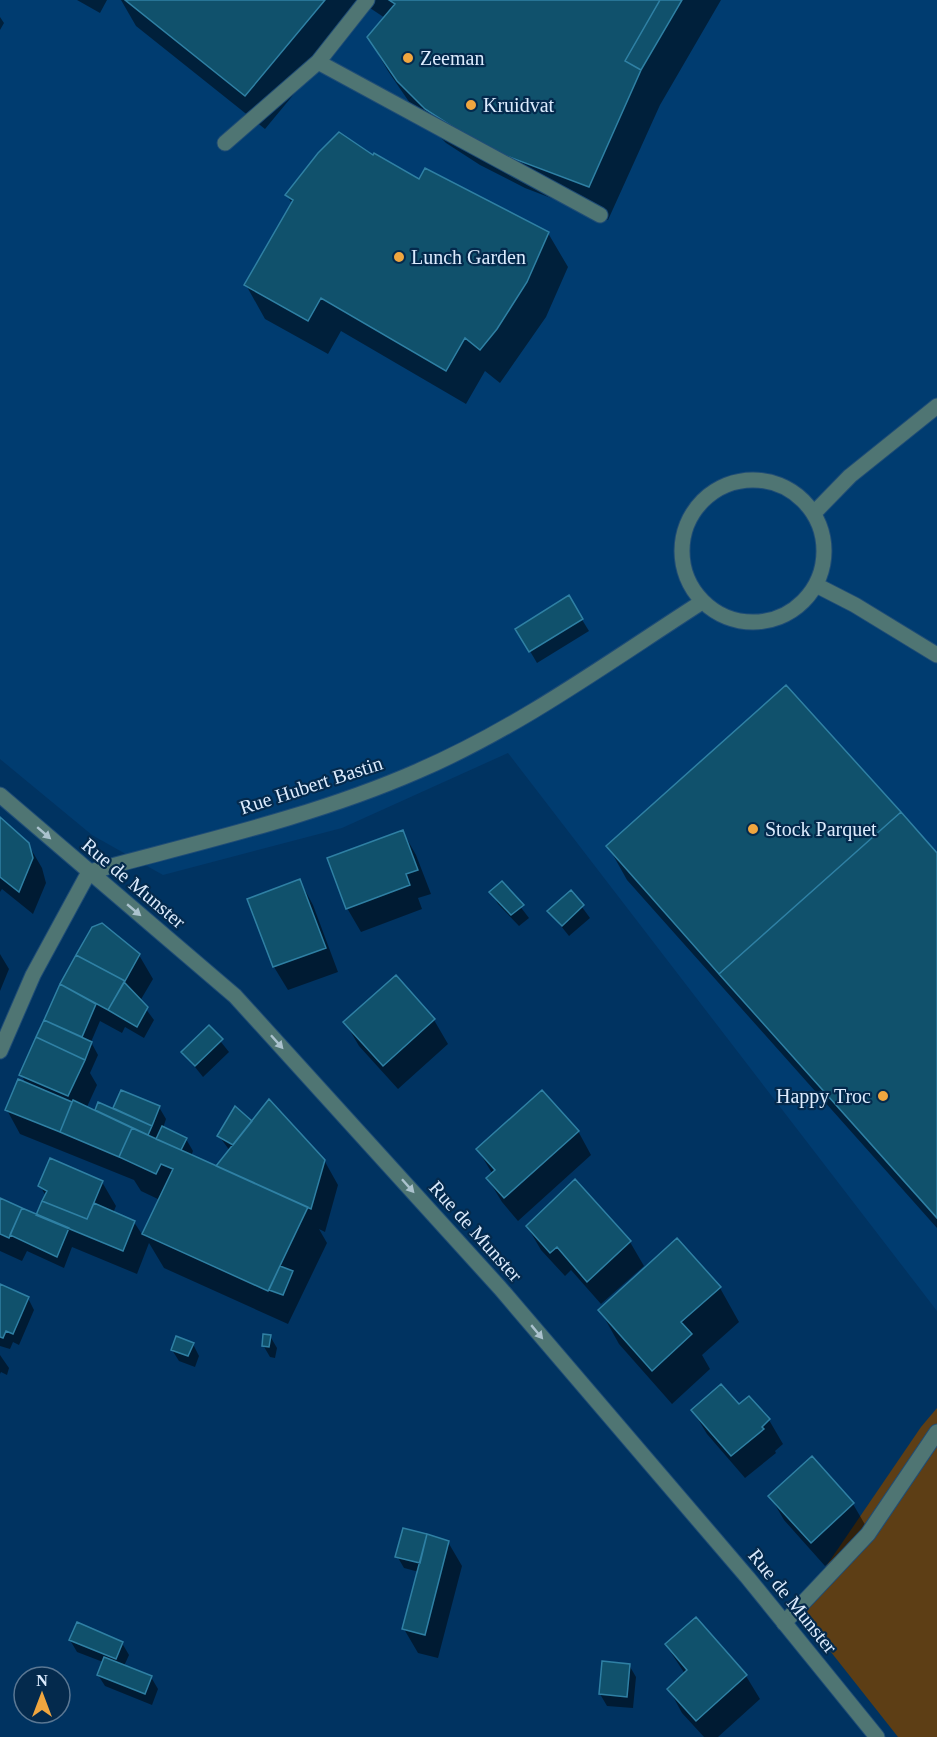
<svg xmlns="http://www.w3.org/2000/svg" width="937" height="1737" viewBox="0 0 937 1737" font-family="Georgia,serif">
	<style>
		.built { fill: #003c70 }
		.green { fill: #5d3e15 }
		.shadow { fill: #0007 }
		.building { fill: #10516c; stroke: #2f80a4; stroke-width: 1.5 }
		.lines { fill: none; stroke-linecap: round; stroke-linejoin: round }
		.service-casing { stroke: #1f4d77; stroke-width: 17 }
		.pedestrian-casing { stroke: #1f4d77; stroke-width: 17 }
		.minor-casing { stroke: #1f4d77; stroke-width: 17 }
		.service { stroke: #4f7573; stroke-width: 15 }
		.pedestrian { stroke: #4f7573; stroke-width: 15 }
		.minor { stroke: #4f7573; stroke-width: 15 }
		.oneway { fill: #abc2cd }
		.poi-dot { fill: #f0a63f; stroke: #042a4d; stroke-width: 2 }
		.labels { text-anchor: middle; dominant-baseline: central; stroke-width: 4.5; stroke-linejoin: round; paint-order: stroke }
		.poi-label { font-size: 20px; fill: #dcebfd; stroke: #042a4d; text-anchor: start }
		.street-label { font-size: 20px; fill: #dcebfd; stroke: #042a4d }
	</style>
	<rect width="100%" height="100%" fill="#003361"/>
	<!-- built -->
	<path class="built" d="M0 0H937V1311L508 753 342 828 163 875 92 835 0 759Z"/>
	<!-- green -->
	<path class="green" d="M937 1408V1737H898L797 1609 921 1427Z"/>
	<!-- shadow -->
	<path class="shadow" d="M77 0H107L100 13Z
		M121 0H721L660 105 608 220 525 188 480 165 446 143 418 115 388 71 368 37 385 18 367 6 265 129 136 26Z
		M0 17 4 23 0 30Z
		M419 181 548 233 568 267 546 317 500 383 485 371 466 404 341 331 328 354 265 319 246 285 292 204 287 195Z
		M568 597 589 631 537 663 517 629Z
		M0 819 28 844 42 868 46 883 33 914 2 889 0 892Z
		M403 832 416 855 431 894 418 898 422 909 361 932 347 908Z
		M608 846 937 855V1228L627 880Z
		M300 881 313 905 338 972 288 990 274 967 248 899Z
		M502 883 529 918 519 926 498 904 491 892Z
		M571 892 590 918 569 936 549 911Z
		M0 954 9 969 0 991Z
		M139 955 153 979 140 1001 154 1020 144 1038 125 1027 122 1033 100 1021 91 1042 98 1055 90 1073 97 1085 86 1109 100 1115 97 1110H114L122 1092 159 1107 166 1119 163 1128 186 1139 193 1151 191 1156 220 1169 230 1151 219 1136 251 1122 324 1160 338 1185 325 1232 319 1229 327 1243 288 1324 164 1268 149 1243 137 1274 72 1247 64 1268 27 1251 22 1261 0 1251V1200L37 1216 46 1196 40 1186 102 1182 116 1206 113 1213 134 1222 143 1236 160 1200 141 1191 134 1180 20 1134 7 1110 26 1084 21 1074 61 985Z
		M396 977 434 1020 448 1044 398 1089 359 1046 345 1022Z
		M209 1027 229 1052 203 1077 183 1052Z
		M578 1131 591 1155 518 1221 502 1202 488 1179 492 1173 478 1150Z
		M575 1181 630 1242 644 1266 601 1304 571 1270 565 1276 541 1250 527 1226Z
		M0 1286 28 1298 34 1310 19 1345 13 1342 10 1349 0 1346Z
		M720 1288 739 1322 702 1355 710 1369 672 1404 619 1344 600 1310Z
		M270 1336 277 1348 275 1358 270 1357 263 1345Z
		M193 1344 199 1356 195 1367 179 1361 172 1350Z
		M0 1355 9 1368 7 1375 1 1372 0 1374Z
		M749 1398 769 1420 783 1444 775 1451 776 1453 745 1478 707 1434 693 1411 739 1406Z
		M812 1458 853 1504 867 1528 825 1566 784 1520 770 1496Z
		M448 1542 462 1566 438 1658 418 1653 404 1629 419 1572 404 1568 397 1556Z
		M70 1640 122 1643 129 1655 124 1666 151 1677 158 1689 152 1705 105 1686 98 1675 103 1662 77 1652Z
		M666 1645 746 1676 760 1699 718 1737H704L682 1713 669 1689 685 1674Z
		M629 1665 636 1677 633 1708 607 1706 600 1694Z"/>
	<!-- building -->
	<path class="building" d="M125 0H325L245 96Z
		M389 0H660L625 61 641 70 589 187 504 155 459 131 425 109 397 81 367 37 395 4Z
		M660 0H682L641 70 625 61Z
		M339 132 373 155 374 153 419 179 425 168 549 232 527 282 497 329 480 350 465 338 446 371 321 298 308 321 244 285 293 200 285 195 318 153Z
		M569 595 583 619 529 652 515 629Z
		M786 685 901 812 719 974 606 846Z
		M901 812 937 853V1218L719 974Z
		M0 817 29 843 33 858 19 892 0 877Z
		M403 830 418 870 406 874 410 885 346 909 327 858Z
		M300 879 326 948 273 967 247 899Z
		M502 881 524 905 511 915 489 892Z
		M571 890 584 905 562 926 547 911Z
		M102 923 140 954 125 981 76 955 92 927Z
		M76 955 125 981 108 1010 60 984Z
		M396 975 435 1019 383 1066 343 1022Z
		M124 982 148 1007 137 1027 108 1010Z
		M60 984 96 1004 82 1037 44 1020Z
		M44 1020 92 1042 85 1060 36 1037Z
		M209 1025 223 1039 195 1066 181 1052Z
		M36 1037 85 1060 68 1096 19 1075Z
		M18 1079 72 1102 60 1132 5 1110Z
		M121 1090 160 1106 152 1126 113 1108Z
		M542 1090 579 1131 504 1198 486 1178 495 1170 476 1149Z
		M269 1099 325 1160 311 1209 216 1166Z
		M73 1100 132 1128 119 1157 60 1132Z
		M98 1102 152 1126 148 1135 95 1110Z
		M235 1106 252 1121 233 1145 217 1136Z
		M162 1126 187 1138 181 1150 156 1139Z
		M132 1128 308 1207 268 1291 142 1234 173 1169 161 1164 156 1174 119 1157Z
		M50 1158 103 1181 87 1219 42 1201 47 1191 38 1186Z
		M575 1179 631 1241 587 1282 557 1247 550 1253 526 1226Z
		M0 1198 22 1208 9 1238 0 1234Z
		M42 1201 87 1219 94 1203 135 1221 123 1251 36 1215Z
		M22 1208 69 1228 57 1257 10 1235Z
		M677 1238 721 1287 681 1322 692 1334 652 1371 598 1310Z
		M280 1266 293 1271 283 1295 269 1290Z
		M0 1284 29 1297 13 1334 6 1331 3 1338 0 1337Z
		M263 1334 271 1335 269 1347 262 1346Z
		M176 1336 194 1343 188 1356 171 1350Z
		M721 1384 739 1404 749 1396 770 1419 762 1427 764 1429 731 1456 691 1410Z
		M812 1456 854 1503 811 1543 768 1496Z
		M403 1528 427 1534 420 1563 395 1557Z
		M427 1534 449 1541 425 1635 402 1629Z
		M696 1617 747 1675 696 1721 667 1689 687 1670 665 1644Z
		M77 1622 123 1642 116 1659 69 1640Z
		M104 1657 152 1676 145 1694 97 1675Z
		M602 1661 630 1664 627 1697 599 1694Z"/>
	<g class="lines">
		<defs>
			<path id="service" d="M784 1623 868 1534 937 1432"/>
			<path id="pedestrian" d="M318 62 367 0
				M225 143 318 62 600 215"/>
			<path id="minor" d="M682 551a71 71 0 1 1 142 0a71 71 0 1 1-142 0Z
				M814 513 850 476 937 406
				M816 585 855 605 937 655
				M0 795 235 996 500 1288 748 1578 877 1737
				M0 1051 33 975 89 872C199 842 313 817 418 771 520 727 610 661 702 602"/>
		</defs>
		<!-- service casing -->
		<use href="#service" class="service-casing"/>
		<!-- pedestrian casing -->
		<use href="#pedestrian" class="pedestrian-casing"/>
		<!-- minor casing -->
		<use href="#minor" class="minor-casing"/>
		<!-- service -->
		<use href="#service" class="service"/>
		<!-- pedestrian -->
		<use href="#pedestrian" class="pedestrian"/>
		<!-- minor -->
		<use href="#minor" class="minor"/>
	</g>
	<!-- one-way arrows -->
	<defs><path id="oneway-solid" d="M-6-.8H1V-3.2L6.5 0L1 3.2V.8H-6Z" transform="scale(1.5)"/></defs>
	<g class="oneway">
		<use href="#oneway-solid" transform="translate(44 833) rotate(41)"/>
		<use href="#oneway-solid" transform="translate(134 910) rotate(40)"/>
		<use href="#oneway-solid" transform="translate(277 1042) rotate(48)"/>
		<use href="#oneway-solid" transform="translate(408 1186) rotate(48)"/>
		<use href="#oneway-solid" transform="translate(537 1332) rotate(50)"/>
	</g>
	<!-- markers -->
	<g class="poi-dot">
		<circle cx="408" cy="58" r="6"/>
		<circle cx="471" cy="105" r="6"/>
		<circle cx="399" cy="257" r="6"/>
		<circle cx="753" cy="829" r="6"/>
		<circle cx="883" cy="1096" r="6"/>
	</g>
	<g class="labels">
		<!-- poi labels -->
		<g class="poi-label">
			<text x="420" y="58">Zeeman</text>
			<text x="483" y="105">Kruidvat</text>
			<text x="411" y="257">Lunch Garden</text>
			<text x="765" y="829">Stock Parquet</text>
			<text x="871" y="1096" text-anchor="end">Happy Troc</text>
		</g>
		<!-- street labels -->
		<g class="street-label">
			<text transform="translate(311 785) rotate(-18)">Rue Hubert Bastin</text>
			<text transform="translate(134 883) rotate(40)">Rue de Munster</text>
			<text transform="translate(476 1231) rotate(48)">Rue de Munster</text>
			<text transform="translate(793 1601) rotate(51)">Rue de Munster</text>
		</g>
	</g>
	<!-- north arrow -->
	<g transform="translate(42 1695)"><circle r="28" fill="#042a4d" stroke="#5a7793" stroke-width="1.5"/>
	<path d="M0-4.5L10 22L0 15L-10 22Z" fill="#f0a63f"/>
	<text y="-9" font-size="16" font-weight="bold" text-anchor="middle" fill="#dcebfd">N</text>
	</g>
</svg>
